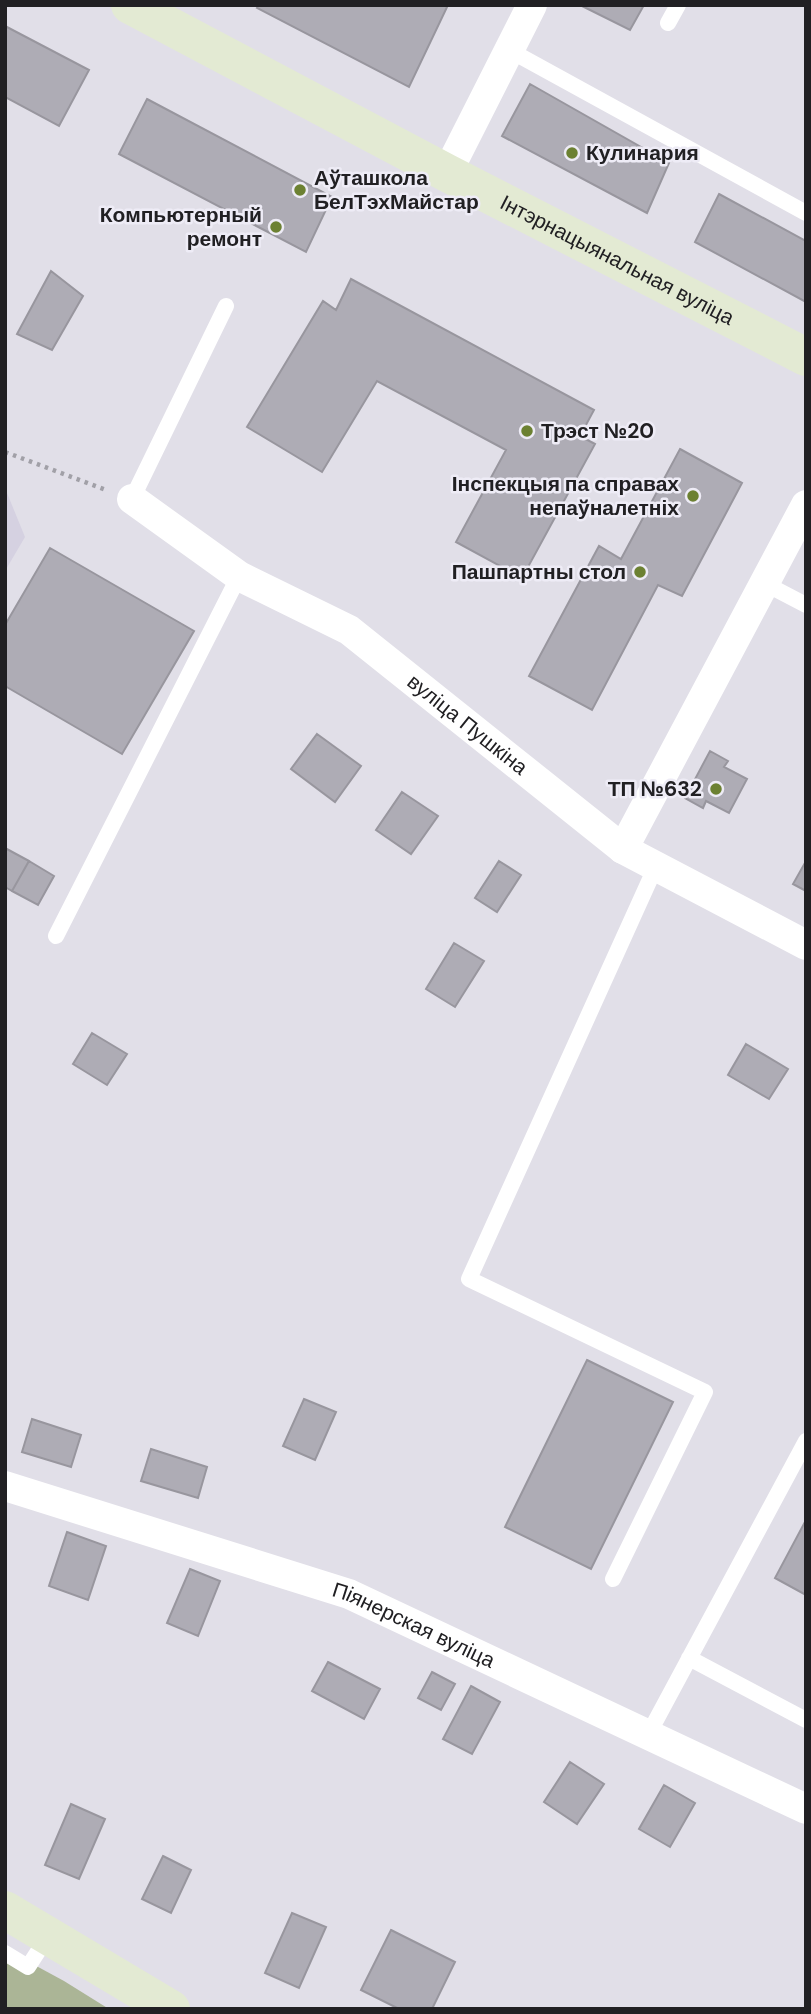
<svg xmlns="http://www.w3.org/2000/svg" width="811" height="2014" viewBox="0 0 811 2014" font-family="'DM Sans',sans-serif">
	<style>
		.built { fill: #d5d1e1 }
		.green { fill: #abb596 }
		.building { fill: #aeacb5; stroke: #98969e; stroke-width: 2 }
		.lines { fill: none; stroke-linecap: round; stroke-linejoin: round }
		.path { stroke: #a1a0a7; stroke-width: 4.5; stroke-dasharray: 3.5 5; stroke-linecap: butt }
		.lane { stroke: #fff; stroke-width: 16 }
		.street { stroke: #fff; stroke-width: 30 }
		.secondary { stroke: #e3ead3; stroke-width: 38 }
		.poi-dot { fill: #6c8132; stroke: #eeecf6; stroke-width: 2.5 }
		.labels { text-anchor: middle; dominant-baseline: central; stroke-width: 5; stroke-linejoin: round; paint-order: stroke }
		.poi-label { font-size: 21px; font-weight: bold; fill: #212023; stroke: #eeecf6; text-anchor: end }
		.street-label { font-size: 21px; fill: #212023; stroke: #eeecf6 }
	</style>
	<rect width="100%" height="100%" fill="#e1dfe8"/>
	<!-- built -->
	<path class="built" d="M5 488 25 537 5 571Z"/>
	<!-- green -->
	<path class="green" d="M5 1949 64 1981 109 2009H5Z"/>
	<!-- building -->
	<path class="building" d="M259 5H448L409 87 257 8Z
		M580 5H644L630 30Z
		M5 26 89 70 59 126 5 97Z
		M530 84 669 163 647 213 502 136Z
		M147 99 332 197 306 252 119 154Z
		M719 194 806 241V302L695 242Z
		M51 271 83 296 52 350 17 334Z
		M351 279 594 410 580 436 595 444 522 578 456 542 506 450 377 381 322 472 247 427 323 301 336 310Z
		M680 449 742 483 682 596 658 585 592 710 529 676 599 546 621 559Z
		M50 548 194 631 122 754 5 686V625Z
		M317 734 361 766 335 802 291 769Z
		M710 751 728 761 724 767 747 779 729 813 706 801 703 808 685 798Z
		M402 792 438 816 411 854 376 830Z
		M5 848 29 861 12 891 5 887Z
		M29 861 54 876 38 905 12 891Z
		M499 861 521 875 497 912 475 898Z
		M806 861V891L793 884Z
		M454 943 484 961 455 1007 426 989Z
		M92 1033 127 1054 107 1085 73 1064Z
		M746 1044 788 1069 769 1099 728 1075Z
		M587 1360 673 1402 591 1569 505 1527Z
		M304 1399 336 1412 315 1460 283 1446Z
		M32 1419 81 1435 71 1467 22 1452Z
		M151 1449 207 1467 198 1498 141 1481Z
		M806 1520V1595L775 1578Z
		M67 1532 106 1546 88 1600 49 1586Z
		M190 1569 220 1581 198 1636 167 1623Z
		M328 1662 380 1689 364 1719 312 1691Z
		M432 1672 455 1684 441 1710 418 1698Z
		M471 1686 500 1702 472 1754 443 1739Z
		M570 1762 604 1784 577 1824 544 1802Z
		M664 1785 695 1803 670 1847 639 1829Z
		M71 1804 105 1819 79 1879 45 1865Z
		M163 1856 191 1870 171 1913 142 1899Z
		M292 1913 326 1927 299 1988 265 1973Z
		M391 1930 455 1962 432 2009H399L361 1990Z"/>
	<g class="lines">
		<!-- path -->
		<path class="path" d="M5 452 106 490"/>
		<!-- lane -->
		<path class="lane" d="M668 23 678 5
			M509 50 806 213
			M132 499 226 306
			M764 583 806 605
			M56 936 239 576
			M613 1579 705 1392 469 1279 656 866
			M689 1658 806 1720
			M648 1735 806 1441
			M5 1953 28 1967 48 1936"/>
		<!-- street -->
		<g class="street">
			<path d="M447 173 532 5"/>
			<path id="s1" d="M132 499 239 576 349 630 623 849 806 945"/>
			<path d="M623 849 806 505"/>
			<path id="s2" d="M5 1486 349 1594 806 1809"/>
		</g>
		<!-- secondary -->
		<g class="secondary">
			<path id="s3" d="M130 5 447 173 806 357"/>
			<path d="M5 1910 171 2009"/>
		</g>
	</g>
	<!-- markers -->
	<g class="poi-dot">
		<circle cx="572" cy="153" r="7"/>
		<circle cx="300" cy="190" r="7"/>
		<circle cx="276" cy="227" r="7"/>
		<circle cx="527" cy="431" r="7"/>
		<circle cx="693" cy="496" r="7"/>
		<circle cx="640" cy="572" r="7"/>
		<circle cx="716" cy="789" r="7"/>
	</g>
	<g class="labels">
		<!-- poi labels -->
		<g class="poi-label">
			<text x="586" y="153" text-anchor="start">Кулинария</text>
			<text x="314" y="178" text-anchor="start">Аўташкола<tspan x="314" dy="24">БелТэхМайстар</tspan></text>
			<text x="262" y="215">Компьютерный<tspan x="262" dy="24">ремонт</tspan></text>
			<text x="541" y="431" text-anchor="start">Трэст №20</text>
			<text x="679" y="484">Інспекцыя па справах<tspan x="679" dy="24">непаўналетніх</tspan></text>
			<text x="626" y="572">Пашпартны стол</text>
			<text x="702" y="789">ТП №632</text>
		</g>
		<!-- street labels -->
		<g class="street-label">
			<text stroke="none"><textPath href="#s3" startOffset="550">Інтэрнацыянальная вуліца</textPath></text>
			<text stroke="none"><textPath href="#s1" startOffset="406">вуліца Пушкіна</textPath></text>
			<text stroke="none"><textPath href="#s2" startOffset="432">Піянерская вуліца</textPath></text>
		</g>
	</g>
	<!-- border -->
	<rect width="811" height="2014" fill="none" stroke="#212023" stroke-width="14"/>
</svg>
